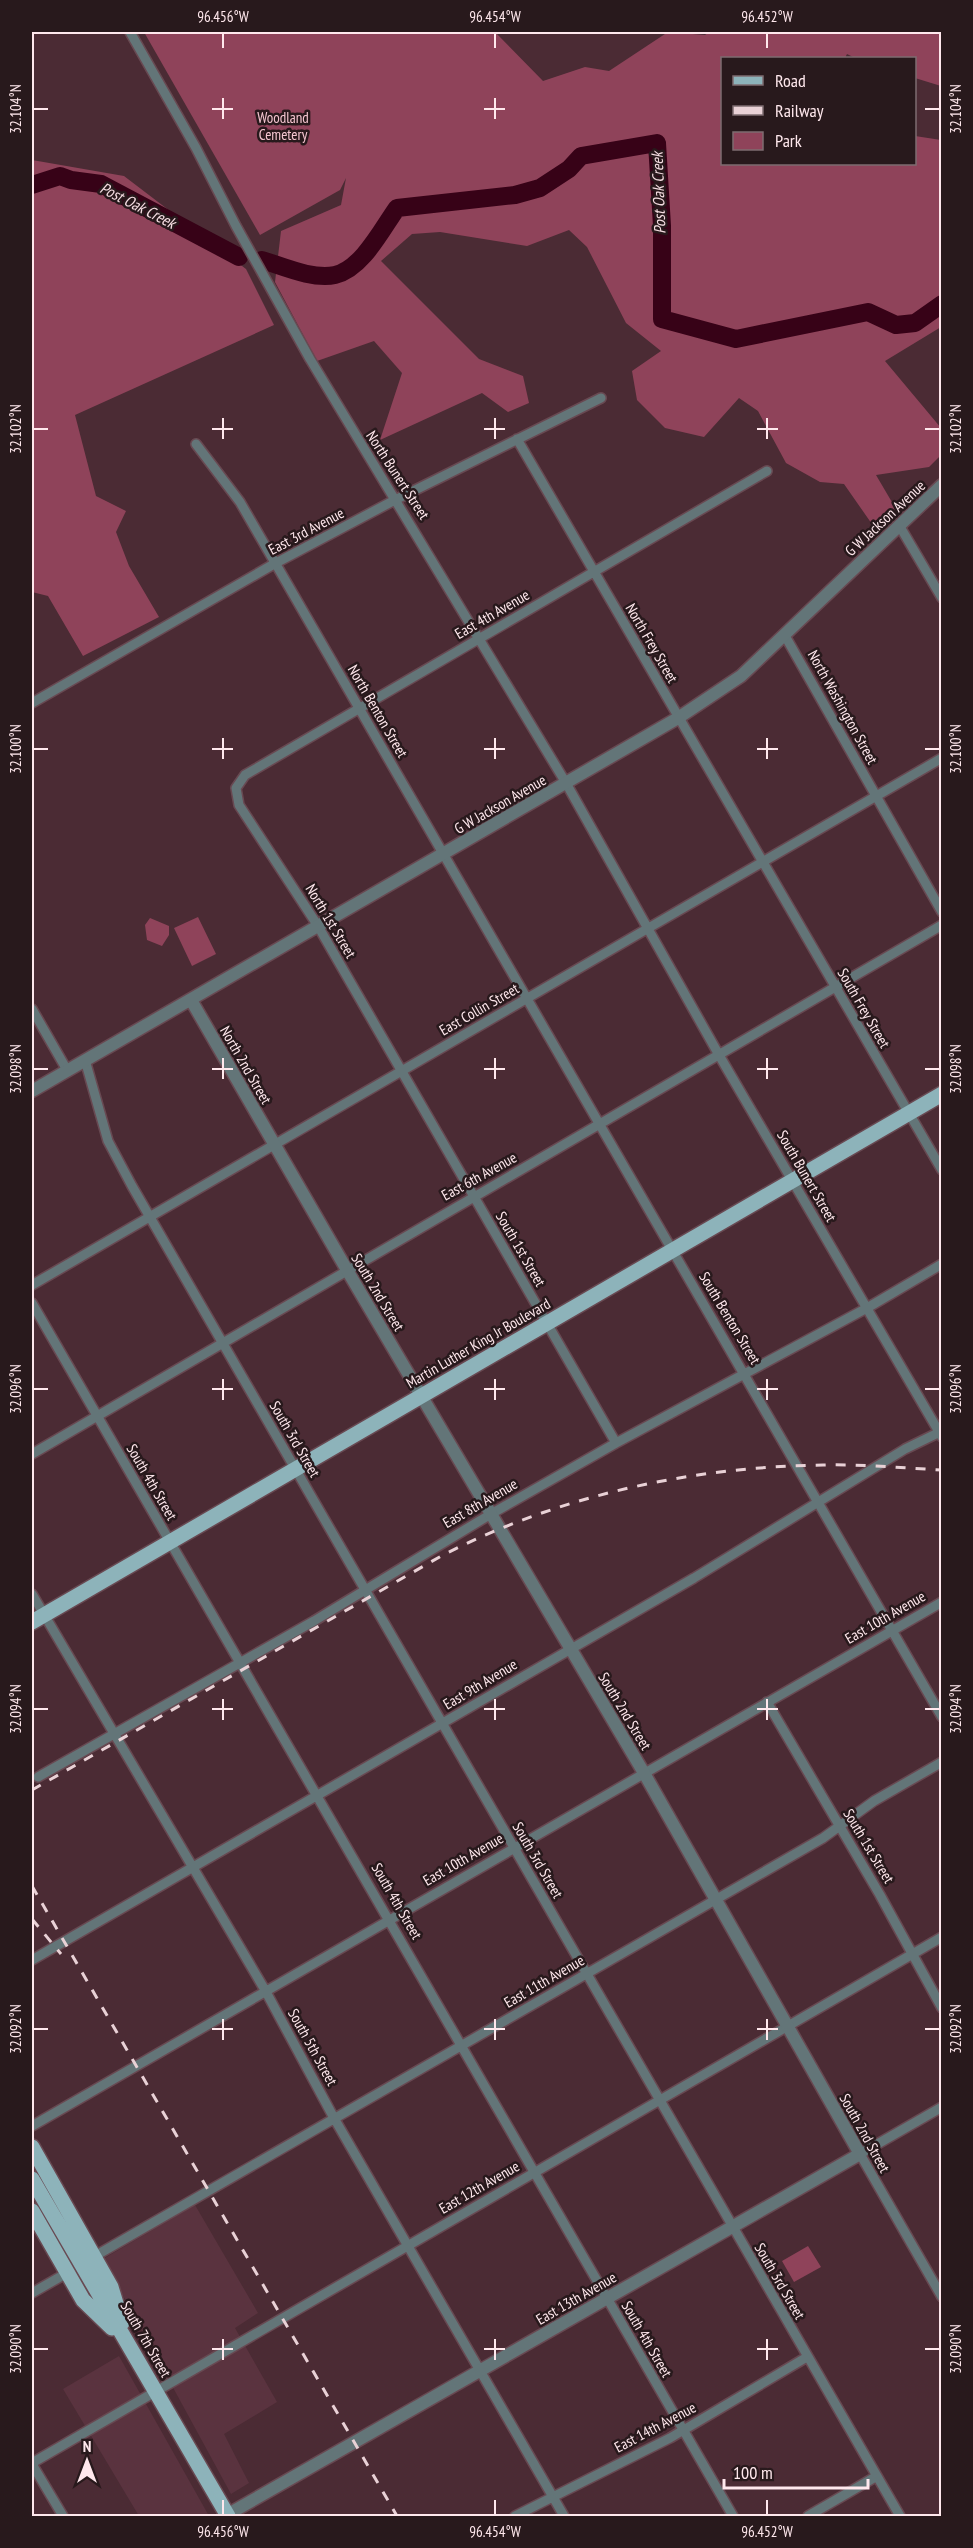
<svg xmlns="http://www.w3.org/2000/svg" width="973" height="2548" viewBox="0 0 973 2548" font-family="'PT Sans Narrow',sans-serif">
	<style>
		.built { fill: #5a333f }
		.green { fill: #8f435a }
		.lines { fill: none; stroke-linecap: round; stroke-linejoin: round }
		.river { stroke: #370217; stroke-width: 18 }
		.minor-casing { stroke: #684952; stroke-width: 12 }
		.tertiary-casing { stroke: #684952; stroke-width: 15 }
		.primary-casing { stroke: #684952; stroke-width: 18 }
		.minor { stroke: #637578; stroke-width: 9 }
		.tertiary { stroke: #637578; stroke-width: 12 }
		.primary { stroke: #8db3ba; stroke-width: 15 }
		.rail { stroke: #e9d1d6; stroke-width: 3; stroke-dasharray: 10 10; stroke-linecap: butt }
		.ticks { fill: none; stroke: #ffe8ed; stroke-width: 2 }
		.labels { text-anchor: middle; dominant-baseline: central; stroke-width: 5; stroke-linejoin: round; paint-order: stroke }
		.park-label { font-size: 15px; fill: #f4c5d0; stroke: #28191c }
		.street-label { font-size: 15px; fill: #ffe8ed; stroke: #28191c }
		.water-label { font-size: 16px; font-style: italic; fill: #f5dde2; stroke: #28191c }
		.neatline { fill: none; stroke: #ffe8ed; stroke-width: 2 }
		.ticks-label { font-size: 15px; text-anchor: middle; fill: #ffe8ed }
	</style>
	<rect width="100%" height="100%" fill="#4b2b34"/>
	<!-- built -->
	<path class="built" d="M195 2205 258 2313 235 2328 277 2402 224 2434 249 2483 231 2494 103 2259Z
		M119 2356 209 2516H139L63 2389Z"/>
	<!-- green -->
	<path class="green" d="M144 32H495L543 81 585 67 609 71 668 32 705 35 709 32H941V86L915 78 914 58H855L847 54 845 58H722V164H914L915 136 941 140V327L885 361 941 428V455L929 467 876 475 896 509 874 527 844 484 820 482 786 463 758 411 739 398 704 437 665 428 637 400 632 371 661 351 626 323 587 247 569 230 527 246 440 232 412 234 381 261 479 359 523 376 529 403 508 412 482 393 380 440 402 373 374 341 317 361 275 282 281 231 341 205 346 178 340 190 260 235Z
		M32 160 124 176 246 269 274 325 75 415 96 496 126 511 116 532 129 566 159 617 83 656 48 596 32 592Z
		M198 917 216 954 192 966 174 928Z
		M150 918 169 926V935L162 946 147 940 145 925Z
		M808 2246 821 2267 794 2282 782 2261Z"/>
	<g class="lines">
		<!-- river -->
		<path class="river" d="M32 185 60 176 71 180 101 184 239 257
			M262 260C282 266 313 280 335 275 362 269 382 229 397 208L515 195 540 188 569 169 581 156 657 143 662 226V319L736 339 868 312 896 325 915 323 942 304"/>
		<defs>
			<path id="minor" d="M130 32 196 148 236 226 310 359 566 783 719 1055 942 1437
				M517 439 942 1170
				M196 444 240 502 942 1717
				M899 525 942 598
				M784 634 942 912
				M32 703 274 564 393 501 601 398
				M32 1009 67 1070
				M85 1060 108 1141 132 1186 900 2516
				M32 1285 942 758
				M32 1303 733 2516
				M616 1443 318 926 239 805 236 788 245 775 767 471
				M32 1454 942 925
				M32 1594 265 1990 334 2118 564 2516
				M767 1702 880 1895 942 2008
				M38 1777 314 1621 491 1514 616 1443 867 1308 942 1264
				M32 1960 694 1578 905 1449 942 1431
				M942 2107 860 2154 942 2297
				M32 2126 942 1602
				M95 2256 823 1838 874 1801 942 1762
				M32 2293 67 2273
				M32 2463 942 1937
				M32 2464 63 2516
				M515 2516 670 2438 807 2357
				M808 2516 877 2476"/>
			<path id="tertiary" d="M191 1000 347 1270 644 1773 860 2154 225 2516
				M32 1091 678 718 741 676 942 485"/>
			<path id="primary" d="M32 1622 942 1094
				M32 2147 111 2287 122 2323
				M32 2179 228 2516
				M32 2211 83 2300 112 2328"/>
		</defs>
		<!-- minor casing -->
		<use href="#minor" class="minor-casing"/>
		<!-- tertiary casing -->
		<use href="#tertiary" class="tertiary-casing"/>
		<!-- primary casing -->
		<use href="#primary" class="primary-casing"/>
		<!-- minor -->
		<use href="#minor" class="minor"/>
		<!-- tertiary -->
		<use href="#tertiary" class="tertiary"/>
		<!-- primary -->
		<use href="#primary" class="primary"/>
		<!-- rail -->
		<path class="rail" d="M32 1790 443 1555C561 1495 691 1467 823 1465 862 1464 902 1468 942 1470
			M32 1886 397 2516
			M32 1919 61 1954"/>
	</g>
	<!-- ticks -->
	<path class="ticks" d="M223 33V48M495 33V48M767 33V48M223 98V119M495 98V119M33 109H48M212 109H233M484 109H505M925 109H940M223 418V439M495 418V439M767 418V439M33 429H48M212 429H233M484 429H505M757 429H778M925 429H940M223 738V759M495 738V759M767 738V759M33 749H48M212 749H233M484 749H505M757 749H778M925 749H940M223 1058V1079M495 1058V1079M767 1058V1079M33 1069H48M212 1069H233M484 1069H505M757 1069H778M925 1069H940M223 1379V1400M495 1379V1400M767 1379V1400M33 1389H48M212 1389H233M484 1389H505M757 1389H778M925 1389H940M223 1699V1720M495 1699V1720M767 1699V1720M33 1709H48M212 1709H233M484 1709H505M757 1709H778M925 1709H940M223 2019V2040M495 2019V2040M767 2019V2040M33 2029H48M212 2029H233M484 2029H505M757 2029H778M925 2029H940M223 2339V2360M495 2339V2360M767 2339V2360M33 2349H48M212 2349H233M484 2349H505M757 2349H778M925 2349H940M223 2500V2515M495 2500V2515M767 2500V2515"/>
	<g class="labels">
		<!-- park labels -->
		<g class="park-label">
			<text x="283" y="117">Woodland<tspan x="283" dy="17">Cemetery</tspan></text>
		</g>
		<!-- street labels -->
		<g class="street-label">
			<text transform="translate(398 475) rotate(57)">North Bunert Street</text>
			<text transform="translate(885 518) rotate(-43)">G W Jackson Avenue</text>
			<text transform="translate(306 531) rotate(-28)">East 3rd Avenue</text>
			<text transform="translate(492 614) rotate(-30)">East 4th Avenue</text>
			<text transform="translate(652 643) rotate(60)">North Frey Street</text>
			<text transform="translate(843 707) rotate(61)">North Washington Street</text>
			<text transform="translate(378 711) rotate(60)">North Benton Street</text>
			<text transform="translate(500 804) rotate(-30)">G W Jackson Avenue</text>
			<text transform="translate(331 921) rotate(59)">North 1st Street</text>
			<text transform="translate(864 1008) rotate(60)">South Frey Street</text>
			<text transform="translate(479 1009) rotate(-30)">East Collin Street</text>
			<text transform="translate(246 1065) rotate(60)">North 2nd Street</text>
			<text transform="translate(479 1176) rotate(-29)">East 6th Avenue</text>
			<text transform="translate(807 1176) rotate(60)">South Bunert Street</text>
			<text transform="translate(521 1249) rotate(60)">South 1st Street</text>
			<text transform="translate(378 1292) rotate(59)">South 2nd Street</text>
			<text transform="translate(730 1318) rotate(59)">South Benton Street</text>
			<text transform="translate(478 1343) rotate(-30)">Martin Luther King Jr Boulevard</text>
			<text transform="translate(295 1439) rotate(60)">South 3rd Street</text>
			<text transform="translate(152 1482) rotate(60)">South 4th Street</text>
			<text transform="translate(480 1503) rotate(-30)">East 8th Avenue</text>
			<text transform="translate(885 1617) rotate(-30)">East 10th Avenue</text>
			<text transform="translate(480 1684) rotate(-31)">East 9th Avenue</text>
			<text transform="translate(625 1711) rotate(59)">South 2nd Street</text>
			<text transform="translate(869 1846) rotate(59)">South 1st Street</text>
			<text transform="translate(463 1859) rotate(-30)">East 10th Avenue</text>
			<text transform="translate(538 1860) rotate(60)">South 3rd Street</text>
			<text transform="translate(397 1901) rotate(60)">South 4th Street</text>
			<text transform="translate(544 1981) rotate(-30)">East 11th Avenue</text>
			<text transform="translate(313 2047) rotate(61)">South 5th Street</text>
			<text transform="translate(865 2133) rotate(61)">South 2nd Street</text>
			<text transform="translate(479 2187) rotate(-30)">East 12th Avenue</text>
			<text transform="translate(780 2281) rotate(60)">South 3rd Street</text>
			<text transform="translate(576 2298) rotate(-30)">East 13th Avenue</text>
			<text transform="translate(146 2339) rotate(60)">South 7th Street</text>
			<text transform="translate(647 2339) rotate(60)">South 4th Street</text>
			<text transform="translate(655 2427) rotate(-28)">East 14th Avenue</text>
		</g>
		<!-- water labels -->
		<g class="water-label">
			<text transform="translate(658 193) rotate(-92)">Post Oak Creek</text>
			<text transform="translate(138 205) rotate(27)">Post Oak Creek</text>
		</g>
	</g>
	<!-- border -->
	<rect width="973" height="2548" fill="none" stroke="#28191c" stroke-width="66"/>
	<!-- legend -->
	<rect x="721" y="57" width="195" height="108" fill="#28191c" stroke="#7e6c70" stroke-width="1.5"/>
	<rect x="733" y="76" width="30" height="9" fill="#8db3ba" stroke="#7e6c70" stroke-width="1.5"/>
	<text x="775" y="87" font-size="18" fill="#ffe8ed">Road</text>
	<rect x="733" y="106" width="30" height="9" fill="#e9d1d6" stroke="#7e6c70" stroke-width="1.5"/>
	<text x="775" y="117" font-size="18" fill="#ffe8ed">Railway</text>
	<rect x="733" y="132" width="30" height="18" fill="#8f435a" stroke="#7e6c70" stroke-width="1.5"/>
	<text x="775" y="147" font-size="18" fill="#ffe8ed">Park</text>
	<!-- north arrow -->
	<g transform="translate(87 2461)" stroke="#28191c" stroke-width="4.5" paint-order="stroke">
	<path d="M0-4.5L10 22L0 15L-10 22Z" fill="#ffe8ed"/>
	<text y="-9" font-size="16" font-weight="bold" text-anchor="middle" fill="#ffe8ed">N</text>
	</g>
	<!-- scale -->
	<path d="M724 2479v9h144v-9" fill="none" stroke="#ffe8ed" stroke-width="3"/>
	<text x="733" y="2479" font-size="18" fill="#ffe8ed" stroke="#28191c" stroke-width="4.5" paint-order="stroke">100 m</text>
	<rect x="33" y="33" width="907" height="2482" class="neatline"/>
	<g class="ticks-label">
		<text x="223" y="22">96.456°W</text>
		<text x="495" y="22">96.454°W</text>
		<text x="767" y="22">96.452°W</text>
		<text transform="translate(16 109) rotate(-90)" y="5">32.104°N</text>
		<text transform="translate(956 109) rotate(-90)" y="5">32.104°N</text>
		<text transform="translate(16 429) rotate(-90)" y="5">32.102°N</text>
		<text transform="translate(956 429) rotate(-90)" y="5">32.102°N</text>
		<text transform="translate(16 749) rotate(-90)" y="5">32.100°N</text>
		<text transform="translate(956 749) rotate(-90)" y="5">32.100°N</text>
		<text transform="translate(16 1069) rotate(-90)" y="5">32.098°N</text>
		<text transform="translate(956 1069) rotate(-90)" y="5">32.098°N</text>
		<text transform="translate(16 1389) rotate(-90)" y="5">32.096°N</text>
		<text transform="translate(956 1389) rotate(-90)" y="5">32.096°N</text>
		<text transform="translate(16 1709) rotate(-90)" y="5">32.094°N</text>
		<text transform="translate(956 1709) rotate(-90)" y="5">32.094°N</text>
		<text transform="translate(16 2029) rotate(-90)" y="5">32.092°N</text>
		<text transform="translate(956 2029) rotate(-90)" y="5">32.092°N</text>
		<text transform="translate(16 2349) rotate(-90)" y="5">32.090°N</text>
		<text transform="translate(956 2349) rotate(-90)" y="5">32.090°N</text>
		<text x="223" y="2537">96.456°W</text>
		<text x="495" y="2537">96.454°W</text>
		<text x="767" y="2537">96.452°W</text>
	</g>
</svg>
